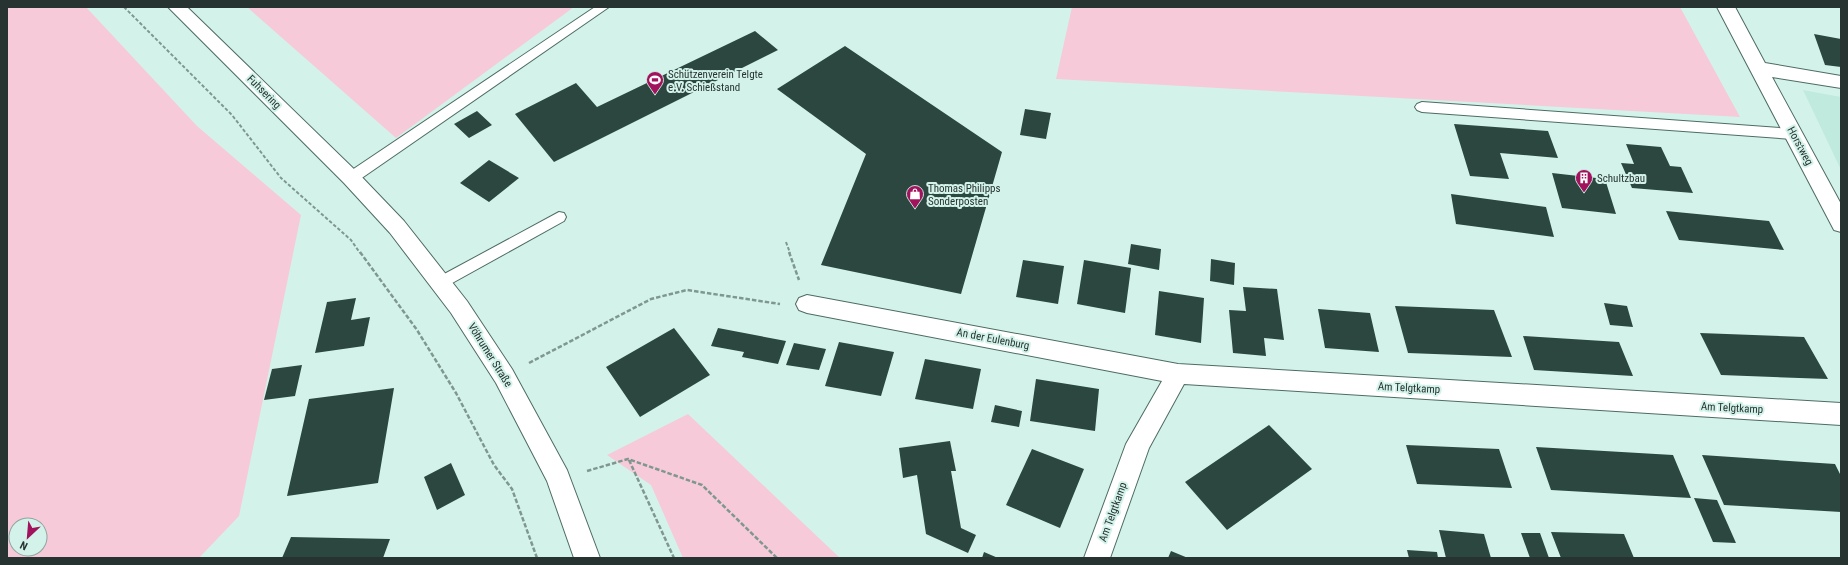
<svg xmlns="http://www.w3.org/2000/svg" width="1848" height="565" viewBox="0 0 1848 565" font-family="'Roboto Condensed',sans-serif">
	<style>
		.built { fill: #c1eadf }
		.green { fill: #f7cad9; fill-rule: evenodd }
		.building { fill: #2c4740 }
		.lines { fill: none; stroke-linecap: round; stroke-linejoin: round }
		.lane-casing { stroke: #4e6b63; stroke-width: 2 }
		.street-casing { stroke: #4e6b63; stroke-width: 2 }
		.secondary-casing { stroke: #4e6b63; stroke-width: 2 }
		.path-far1 { stroke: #809790; stroke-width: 2; stroke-dasharray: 3.5 2; stroke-linecap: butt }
		.path { stroke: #809790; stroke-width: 2.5; stroke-dasharray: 4.5 2; stroke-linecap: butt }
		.lane { fill: #fff; fill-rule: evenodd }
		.street { fill: #fff; fill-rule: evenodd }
		.secondary { fill: #fff; fill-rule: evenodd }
		.labels { text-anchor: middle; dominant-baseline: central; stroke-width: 4; stroke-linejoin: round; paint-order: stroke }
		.poi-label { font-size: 11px; fill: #273330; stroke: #d3f3ea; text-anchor: start }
		.street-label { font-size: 11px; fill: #273330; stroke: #d3f3ea }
	</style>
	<rect width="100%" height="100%" fill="#d3f3ea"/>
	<!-- built -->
	<path class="built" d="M1803 90 1841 97V170Z"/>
	<!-- green -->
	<path class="green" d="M7 7H86L197 126 301 215 239 516 199 558H7ZM16 525H40V549H16Z
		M247 7H574L396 138Z
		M1072 7H1680L1740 117 1056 79Z
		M688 414 840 558H683L651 485 607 455Z"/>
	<!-- building -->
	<path class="building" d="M755 31 778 50 554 162 515 114 576 83 597 107Z
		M1814 34 1841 39V67L1825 65Z
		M845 46 1002 152 961 294 821 265 866 154 777 89Z
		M1025 109 1051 113 1046 139 1020 135Z
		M477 111 492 125 469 138 454 124Z
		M1454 124 1548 131 1558 158 1500 153 1509 179 1470 176Z
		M1626 144 1661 147 1670 166 1681 167 1693 193 1632 188 1621 163 1634 164Z
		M489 160 519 178 489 202 460 183Z
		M1552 173 1605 179 1616 214 1562 208Z
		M1451 194 1546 207 1554 237 1456 224Z
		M1666 211 1769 221 1784 250 1679 240Z
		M1131 244 1161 249 1159 270 1128 264Z
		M1211 259 1235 263 1234 285 1210 281Z
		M1023 260 1064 266 1058 304 1016 297Z
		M1084 260 1131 268 1125 313 1077 304Z
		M1243 287 1277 289 1284 340 1264 338 1266 356 1233 353 1229 310 1246 311Z
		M1159 291 1204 298 1201 343 1155 335Z
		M356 298 351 320 370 317 364 346 315 353 327 302Z
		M1604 303 1627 306 1633 327 1610 325Z
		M1395 306 1494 310 1512 357 1408 353Z
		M1318 309 1370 313 1379 352 1325 348Z
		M674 328 710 375 640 417 606 367Z
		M718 328 786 341 778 364 742 357 744 352 711 346Z
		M1700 333 1804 337 1828 379 1721 375Z
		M1523 336 1619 342 1633 376 1534 370Z
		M839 342 894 352 881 396 825 386Z
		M794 343 826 349 819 370 786 365Z
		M925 359 981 369 973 409 915 399Z
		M302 365 295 396 264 400 272 369Z
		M1036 379 1099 389 1095 431 1030 421Z
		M394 388 378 483 287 496 309 399Z
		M995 405 1022 411 1019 427 991 422Z
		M1269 425 1312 469 1227 530 1185 482Z
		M950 441 956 471H951L961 528 976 535 968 553 926 534 917 475 903 478 899 448Z
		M1406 445 1499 449 1512 488 1417 484Z
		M1536 447 1673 455 1691 498 1551 490Z
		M1032 449 1084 469 1060 528 1006 505Z
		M1702 455 1835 464 1841 476V512L1724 505Z
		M451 463 465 495 437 510 424 477Z
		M1694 498 1717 500 1736 543 1713 542Z
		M1439 530 1484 534 1491 558H1446Z
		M1551 532 1624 534 1634 558H1561Z
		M1521 533H1540L1549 558H1530Z
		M291 537 390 539 383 558H282Z
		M1407 550 1437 552 1438 558H1409Z
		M1171 551 1188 558H1168Z
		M984 552 998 558H982Z"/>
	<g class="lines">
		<defs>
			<path id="lane" d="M595 7H609L356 182 351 183 346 182 344 178 346 174Z
				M1422 102 1793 129 1798 131 1800 134 1798 137 1793 139 1422 112 1417 110 1415 107 1417 104Z
				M559 212 564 213 566 217 564 221 445 287 440 289 435 287 432 283 435 279Z"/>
			<path id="street" d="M1717 7H1735L1765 63 1841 76V88L1772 77 1841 204V232L1834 230Z
				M807 295 1178 364 1841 403V425L1184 384 1149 448 1110 558H1084L1126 444 1162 381 807 313 799 310 796 304 799 298Z"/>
			<path id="secondary" d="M168 7H187L358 173 404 221 467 301 512 369 567 470 600 558H574L547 481 496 383 451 313 390 233 344 183Z"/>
		</defs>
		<!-- lane casing -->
		<use href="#lane" class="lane-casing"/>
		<!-- street casing -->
		<use href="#street" class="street-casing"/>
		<!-- secondary casing -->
		<use href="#secondary" class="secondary-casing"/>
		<!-- path-far1 -->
		<path class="path-far1" d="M124 7 232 115 281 178 351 240 360 253
			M786 242 790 253"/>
		<!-- path -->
		<path class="path" d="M360 252 417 330 456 393 494 465 512 489 537 558
			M789 252 799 280
			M529 363 651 299 687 290 780 304
			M629 460 674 558
			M587 471 628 459 702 485 777 558"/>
		<!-- lane -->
		<use href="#lane" class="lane"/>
		<!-- street -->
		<use href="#street" class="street"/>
		<!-- secondary -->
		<use href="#secondary" class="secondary"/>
	</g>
	<!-- icons -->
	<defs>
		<symbol id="stadium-pin" viewBox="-11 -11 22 30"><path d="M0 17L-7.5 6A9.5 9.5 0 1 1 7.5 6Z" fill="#a1135c" stroke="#d3f3ea"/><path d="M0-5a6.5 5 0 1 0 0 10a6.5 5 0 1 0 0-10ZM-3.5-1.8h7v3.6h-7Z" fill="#fff"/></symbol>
		<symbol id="building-pin" viewBox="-11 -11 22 30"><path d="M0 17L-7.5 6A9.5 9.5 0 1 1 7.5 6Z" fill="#a1135c" stroke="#d3f3ea"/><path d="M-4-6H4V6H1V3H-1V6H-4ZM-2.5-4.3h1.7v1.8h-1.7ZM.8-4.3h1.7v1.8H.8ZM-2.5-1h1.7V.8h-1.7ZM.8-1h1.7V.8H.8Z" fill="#fff"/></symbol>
		<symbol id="shop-pin" viewBox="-11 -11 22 30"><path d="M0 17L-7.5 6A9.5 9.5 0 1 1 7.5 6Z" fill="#a1135c" stroke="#d3f3ea"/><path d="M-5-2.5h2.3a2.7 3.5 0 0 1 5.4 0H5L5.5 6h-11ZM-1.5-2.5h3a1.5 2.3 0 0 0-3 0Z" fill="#fff"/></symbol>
	</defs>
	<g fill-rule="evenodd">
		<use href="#stadium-pin" x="645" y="70" width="20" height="27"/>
		<use href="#building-pin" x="1574" y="168" width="20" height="27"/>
		<use href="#shop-pin" x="905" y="184" width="20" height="27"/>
	</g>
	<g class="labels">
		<!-- poi labels -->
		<g class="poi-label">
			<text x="668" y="74">Schützenverein Telgte<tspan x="668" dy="13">e.V. Schießstand</tspan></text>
			<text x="1597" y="178">Schultzbau</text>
			<text x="928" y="188">Thomas Philipps<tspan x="928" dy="13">Sonderposten</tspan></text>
		</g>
		<!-- street labels -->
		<g class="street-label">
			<text transform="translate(264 92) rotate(45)">Fuhsering</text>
			<text transform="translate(1800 146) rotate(62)">Horstweg</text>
			<text transform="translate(993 339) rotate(11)">An der Eulenburg</text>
			<text transform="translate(490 355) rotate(58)">Vöhrumer Straße</text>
			<text transform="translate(1409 388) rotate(3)">Am Telgtkamp</text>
			<text transform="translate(1732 408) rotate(3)">Am Telgtkamp</text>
			<text transform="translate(1113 512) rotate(-70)">Am Telgtkamp</text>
		</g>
	</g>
	<!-- border -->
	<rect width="1848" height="565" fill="none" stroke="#273330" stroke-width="16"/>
	<!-- north arrow -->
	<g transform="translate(28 537) rotate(206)"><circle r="19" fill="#d3f3ea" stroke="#8ea6a0"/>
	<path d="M0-3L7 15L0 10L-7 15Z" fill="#a1135c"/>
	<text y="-6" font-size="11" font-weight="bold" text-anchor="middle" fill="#273330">N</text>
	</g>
</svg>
